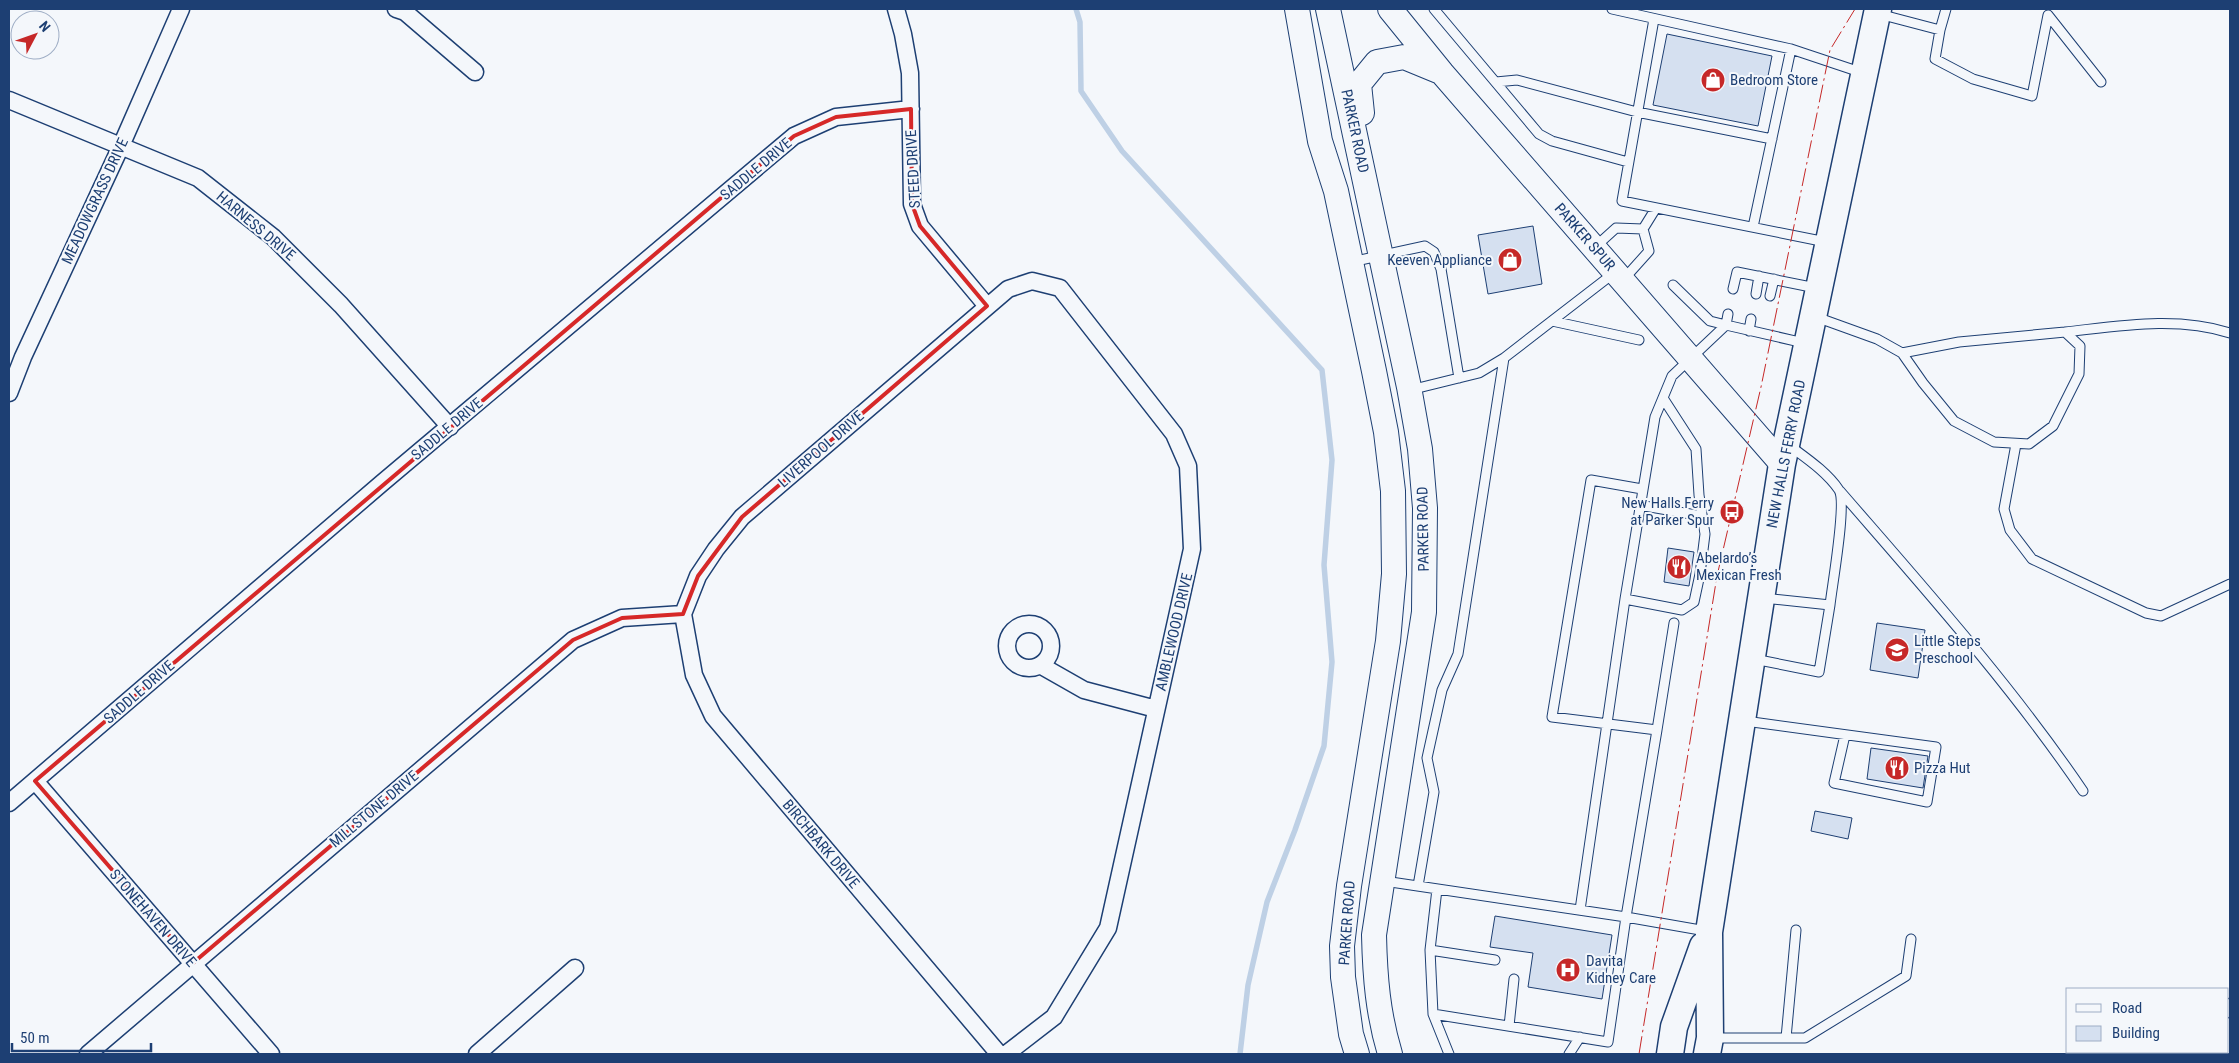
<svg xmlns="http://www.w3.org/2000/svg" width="2239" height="1063" viewBox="0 0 2239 1063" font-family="'Roboto Condensed',sans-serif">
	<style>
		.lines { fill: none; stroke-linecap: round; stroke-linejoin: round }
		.stream { stroke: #bed0e5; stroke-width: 5.5 }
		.building { fill: #d5e0f0; stroke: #1d3f73 }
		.lane-casing { stroke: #1d3f73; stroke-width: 11 }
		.street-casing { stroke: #1d3f73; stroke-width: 19 }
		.secondary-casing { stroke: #1d3f73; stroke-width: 26 }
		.primary-casing { stroke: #1d3f73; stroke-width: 29 }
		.lane { stroke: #f4f7fb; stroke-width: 9 }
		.street { stroke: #f4f7fb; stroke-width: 16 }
		.secondary { stroke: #f4f7fb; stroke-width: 24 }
		.primary { stroke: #f4f7fb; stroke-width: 26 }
		.power { stroke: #c62828; stroke-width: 1; stroke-dasharray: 18 4 2.5 4; stroke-linecap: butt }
		.marked { fill: none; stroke: #d62828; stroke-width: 4; stroke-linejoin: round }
		.labels { text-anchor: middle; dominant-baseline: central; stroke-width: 4; stroke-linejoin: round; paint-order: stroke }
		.poi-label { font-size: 15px; fill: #1d3f73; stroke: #f4f7fb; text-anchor: start }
		.street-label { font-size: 15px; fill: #1d3f73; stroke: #f4f7fb }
	</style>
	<rect width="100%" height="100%" fill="#f4f7fb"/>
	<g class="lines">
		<!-- stream -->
		<path class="stream" d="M1076 9 1080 22 1081 91 1122 151 1322 370 1332 460 1324 565 1332 662 1324 746 1295 830 1267 902 1248 985 1240 1054"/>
	</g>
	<!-- building -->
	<path class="building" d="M1667 34 1772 56 1758 126 1653 105Z
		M1533 226 1542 284 1488 294 1478 235Z
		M1668 548 1694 552 1689 586 1664 582Z
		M1877 623 1925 630 1918 678 1870 670Z
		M1871 748 1928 756 1923 788 1867 779Z
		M1815 811 1852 818 1848 839 1811 831Z
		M1495 916 1612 935 1602 999 1528 987 1533 953 1490 947Z"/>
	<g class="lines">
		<defs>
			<path id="lane" d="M1434 9 1539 134 1552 141 1628 162
				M1612 9 1791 49 1863 73
				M1879 14 1940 30 1946 9
				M1654 19 1622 201 1826 242
				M1940 30 1935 59 1973 79 2032 96 2048 15 2101 82
				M1496 82 1517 80 1637 112 1772 139
				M1753 227 1791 49
				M1595 247 1616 228 1643 229
				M1351 262 1425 246 1434 252 1441 269 1459 378
				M1623 280 1649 251 1643 229 1656 208
				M1673 285 1710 321 1726 325 1728 314
				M1733 289 1737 272 1816 288
				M1756 294 1759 276
				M1770 296 1774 279
				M1816 317 1877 339 1902 353 1923 383 1954 421 1994 442 2029 444 2053 426 2079 374 2080 346 2065 332 1959 342 1902 353
				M1552 321 1639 340
				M1749 331 1751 319
				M2065 332C2120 326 2176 316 2230 333
				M1410 390 1479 373 1504 358
				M2016 444 2004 509 2010 530 2032 559 2146 613 2161 616 2230 584
				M1790 446C1806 458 1827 472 1839 490 1847 503 1832 586 1830 605
				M1840 491C1924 588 2011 685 2083 791
				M1639 505 1702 516
				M1625 599 1682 610 1694 602 1700 574 1705 534 1699 495 1696 449 1663 398
				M1754 659 1819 672 1830 605 1763 598
				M1745 721 1936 747 1927 802 1834 783 1845 735
				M1657 730 1674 623
				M1384 881 1626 917 1657 730 1552 717 1591 480 1642 489
				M1418 886 1434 792 1427 758 1442 690 1458 654 1504 358 1614 273
				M1437 889 1430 950 1433 1014 1449 1054
				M1580 910 1625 599 1655 417 1672 376 1726 325 1804 343
				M1430 950 1495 960
				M1433 1014 1608 1042 1626 917 1706 931
				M1509 1026 1514 979
				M1713 1038H1805L1906 976 1911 939
				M1786 1038 1796 930
				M1569 1054 1580 1037"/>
			<path id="street" d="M396 9 405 12 475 72
				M896 9 903 34 910 73 912 204 920 226 987 306
				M9 100 198 178 273 237 341 305 450 427
				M9 393 23 357 121 146 181 9
				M683 614 698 576 716 549 742 517 1008 289 1032 281 1060 288 1174 434 1188 466 1192 549 1108 928 1054 1017 1006 1054
				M683 614 694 675 713 716 999 1054
				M1007 646a22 22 0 1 1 44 0a22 22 0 1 1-44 0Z
				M1040 665 1084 690 1156 709
				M35 781 271 1054
				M9 803 382 483 794 136 836 117 911 109
				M2228 1009 2230 1007
				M88 1054 573 640 622 618 683 614
				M477 1054 575 968
				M2168 1054 2172 1052"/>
			<path id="secondary" d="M1297 9 1320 141 1336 191 1374 371 1386 432 1393 491 1394 574 1388 641 1349 886 1342 946 1343 977 1351 1034 1357 1054
				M1328 9 1409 387 1420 449 1425 508 1424 612 1374 935C1375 978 1378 1014 1390 1054
				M1390 9 1442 73 1782 464
				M1362 113 1359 84 1377 62 1404 57 1438 71"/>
			<path id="primary" d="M1670 1054 1674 1027 1703 946
				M1707 1054 1710 1038 1709 932 1782 464 1878 9"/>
		</defs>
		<!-- lane casing -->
		<use href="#lane" class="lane-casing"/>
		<!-- street casing -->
		<use href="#street" class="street-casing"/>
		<!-- secondary casing -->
		<use href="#secondary" class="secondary-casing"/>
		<!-- primary casing -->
		<use href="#primary" class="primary-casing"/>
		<!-- lane -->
		<use href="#lane" class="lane"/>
		<!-- street -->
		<use href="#street" class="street"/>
		<!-- secondary -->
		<use href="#secondary" class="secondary"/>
		<!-- primary -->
		<use href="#primary" class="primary"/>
		<!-- power -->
		<path class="power" d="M1639 1054 1717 576 1761 387 1830 50 1855 9"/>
	</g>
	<!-- marked area -->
	<path class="marked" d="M911 109 912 204 920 226 987 306 742 517 698 576 683 614 622 618 573 640 193 963 35 781 794 136 836 117Z"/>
	<!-- icons -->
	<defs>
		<symbol id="shop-disc" viewBox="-11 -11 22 22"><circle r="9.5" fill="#c62828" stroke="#f4f7fb"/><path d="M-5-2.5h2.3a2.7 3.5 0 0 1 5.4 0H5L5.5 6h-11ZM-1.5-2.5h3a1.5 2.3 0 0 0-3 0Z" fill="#fff"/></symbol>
		<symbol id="bus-disc" viewBox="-11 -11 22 22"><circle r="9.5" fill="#c62828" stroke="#f4f7fb"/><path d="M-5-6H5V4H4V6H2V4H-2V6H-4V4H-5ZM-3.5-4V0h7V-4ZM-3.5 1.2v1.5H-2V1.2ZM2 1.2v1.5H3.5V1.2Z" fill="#fff"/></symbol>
		<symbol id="restaurant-disc" viewBox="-11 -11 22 22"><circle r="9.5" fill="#c62828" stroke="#f4f7fb"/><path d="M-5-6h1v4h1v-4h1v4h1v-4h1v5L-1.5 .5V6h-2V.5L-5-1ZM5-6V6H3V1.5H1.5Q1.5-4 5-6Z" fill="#fff"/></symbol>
		<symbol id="school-disc" viewBox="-11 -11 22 22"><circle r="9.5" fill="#c62828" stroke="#f4f7fb"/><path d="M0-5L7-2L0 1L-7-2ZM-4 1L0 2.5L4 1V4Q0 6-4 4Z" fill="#fff"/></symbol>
		<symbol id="hospital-disc" viewBox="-11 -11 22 22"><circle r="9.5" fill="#c62828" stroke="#f4f7fb"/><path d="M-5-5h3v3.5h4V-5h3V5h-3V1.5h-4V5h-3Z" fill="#fff"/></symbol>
	</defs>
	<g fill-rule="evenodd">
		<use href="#shop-disc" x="1699" y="66" width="28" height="28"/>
		<use href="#shop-disc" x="1496" y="246" width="28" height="28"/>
		<use href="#bus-disc" x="1718" y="498" width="28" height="28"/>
		<use href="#restaurant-disc" x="1665" y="553" width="28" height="28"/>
		<use href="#school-disc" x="1883" y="636" width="28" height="28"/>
		<use href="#restaurant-disc" x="1883" y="754" width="28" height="28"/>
		<use href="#hospital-disc" x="1554" y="956" width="28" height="28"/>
	</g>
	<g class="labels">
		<!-- poi labels -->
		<g class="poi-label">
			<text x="1730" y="80">Bedroom Store</text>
			<text x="1492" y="260" text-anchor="end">Keeven Appliance</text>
			<text x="1714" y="503" text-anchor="end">New Halls Ferry<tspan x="1714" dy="17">at Parker Spur</tspan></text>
			<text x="1696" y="558">Abelardo’s<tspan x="1696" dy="17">Mexican Fresh</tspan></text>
			<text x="1914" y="641">Little Steps<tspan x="1914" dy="17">Preschool</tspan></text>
			<text x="1914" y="768">Pizza Hut</text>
			<text x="1586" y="961">Davita<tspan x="1586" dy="17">Kidney Care</tspan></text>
		</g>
		<!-- street labels -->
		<g class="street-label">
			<text transform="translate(1355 131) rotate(78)">PARKER ROAD</text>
			<text transform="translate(756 169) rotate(-40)">SADDLE DRIVE</text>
			<text transform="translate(913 169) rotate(-93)">STEED DRIVE</text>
			<text transform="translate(95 201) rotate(-65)">MEADOWGRASS DRIVE</text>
			<text transform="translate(256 226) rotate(40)">HARNESS DRIVE</text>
			<text transform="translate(1585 237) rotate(49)">PARKER SPUR</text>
			<text transform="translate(447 429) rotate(-40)">SADDLE DRIVE</text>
			<text transform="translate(821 449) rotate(-41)">LIVERPOOL DRIVE</text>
			<text transform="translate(1786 454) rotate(-79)">NEW HALLS FERRY ROAD</text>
			<text transform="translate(1423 529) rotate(-91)">PARKER ROAD</text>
			<text transform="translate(1174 632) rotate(-77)">AMBLEWOOD DRIVE</text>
			<text transform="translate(139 692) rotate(-41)">SADDLE DRIVE</text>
			<text transform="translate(374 809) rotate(-40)">MILLSTONE DRIVE</text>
			<text transform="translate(821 844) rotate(50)">BIRCHBARK DRIVE</text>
			<text transform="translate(153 918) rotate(49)">STONEHAVEN DRIVE</text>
			<text transform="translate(1347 923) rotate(-86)">PARKER ROAD</text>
		</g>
	</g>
	<!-- border -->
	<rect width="2239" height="1063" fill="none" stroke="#1d3f73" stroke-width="20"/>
	<!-- legend -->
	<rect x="2066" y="988" width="162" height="65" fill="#f4f7fb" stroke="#9eadc5"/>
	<rect x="2076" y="1004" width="25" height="8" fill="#f4f7fb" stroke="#9eadc5"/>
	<text x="2112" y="1013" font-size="15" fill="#1d3f73">Road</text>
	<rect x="2076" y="1026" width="25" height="15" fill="#d5e0f0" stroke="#9eadc5"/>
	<text x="2112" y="1038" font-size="15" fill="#1d3f73">Building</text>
	<!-- north arrow -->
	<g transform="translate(35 35) rotate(49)"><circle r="24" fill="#f4f7fb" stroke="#9eadc5"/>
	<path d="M0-4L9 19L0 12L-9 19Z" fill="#c62828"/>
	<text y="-8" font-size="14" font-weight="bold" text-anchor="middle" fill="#1d3f73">N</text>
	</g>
	<!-- scale -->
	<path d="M12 1043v8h139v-8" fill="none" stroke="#1d3f73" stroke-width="2.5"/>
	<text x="20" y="1043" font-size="15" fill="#1d3f73" stroke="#f4f7fb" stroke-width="4" paint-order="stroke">50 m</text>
</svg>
